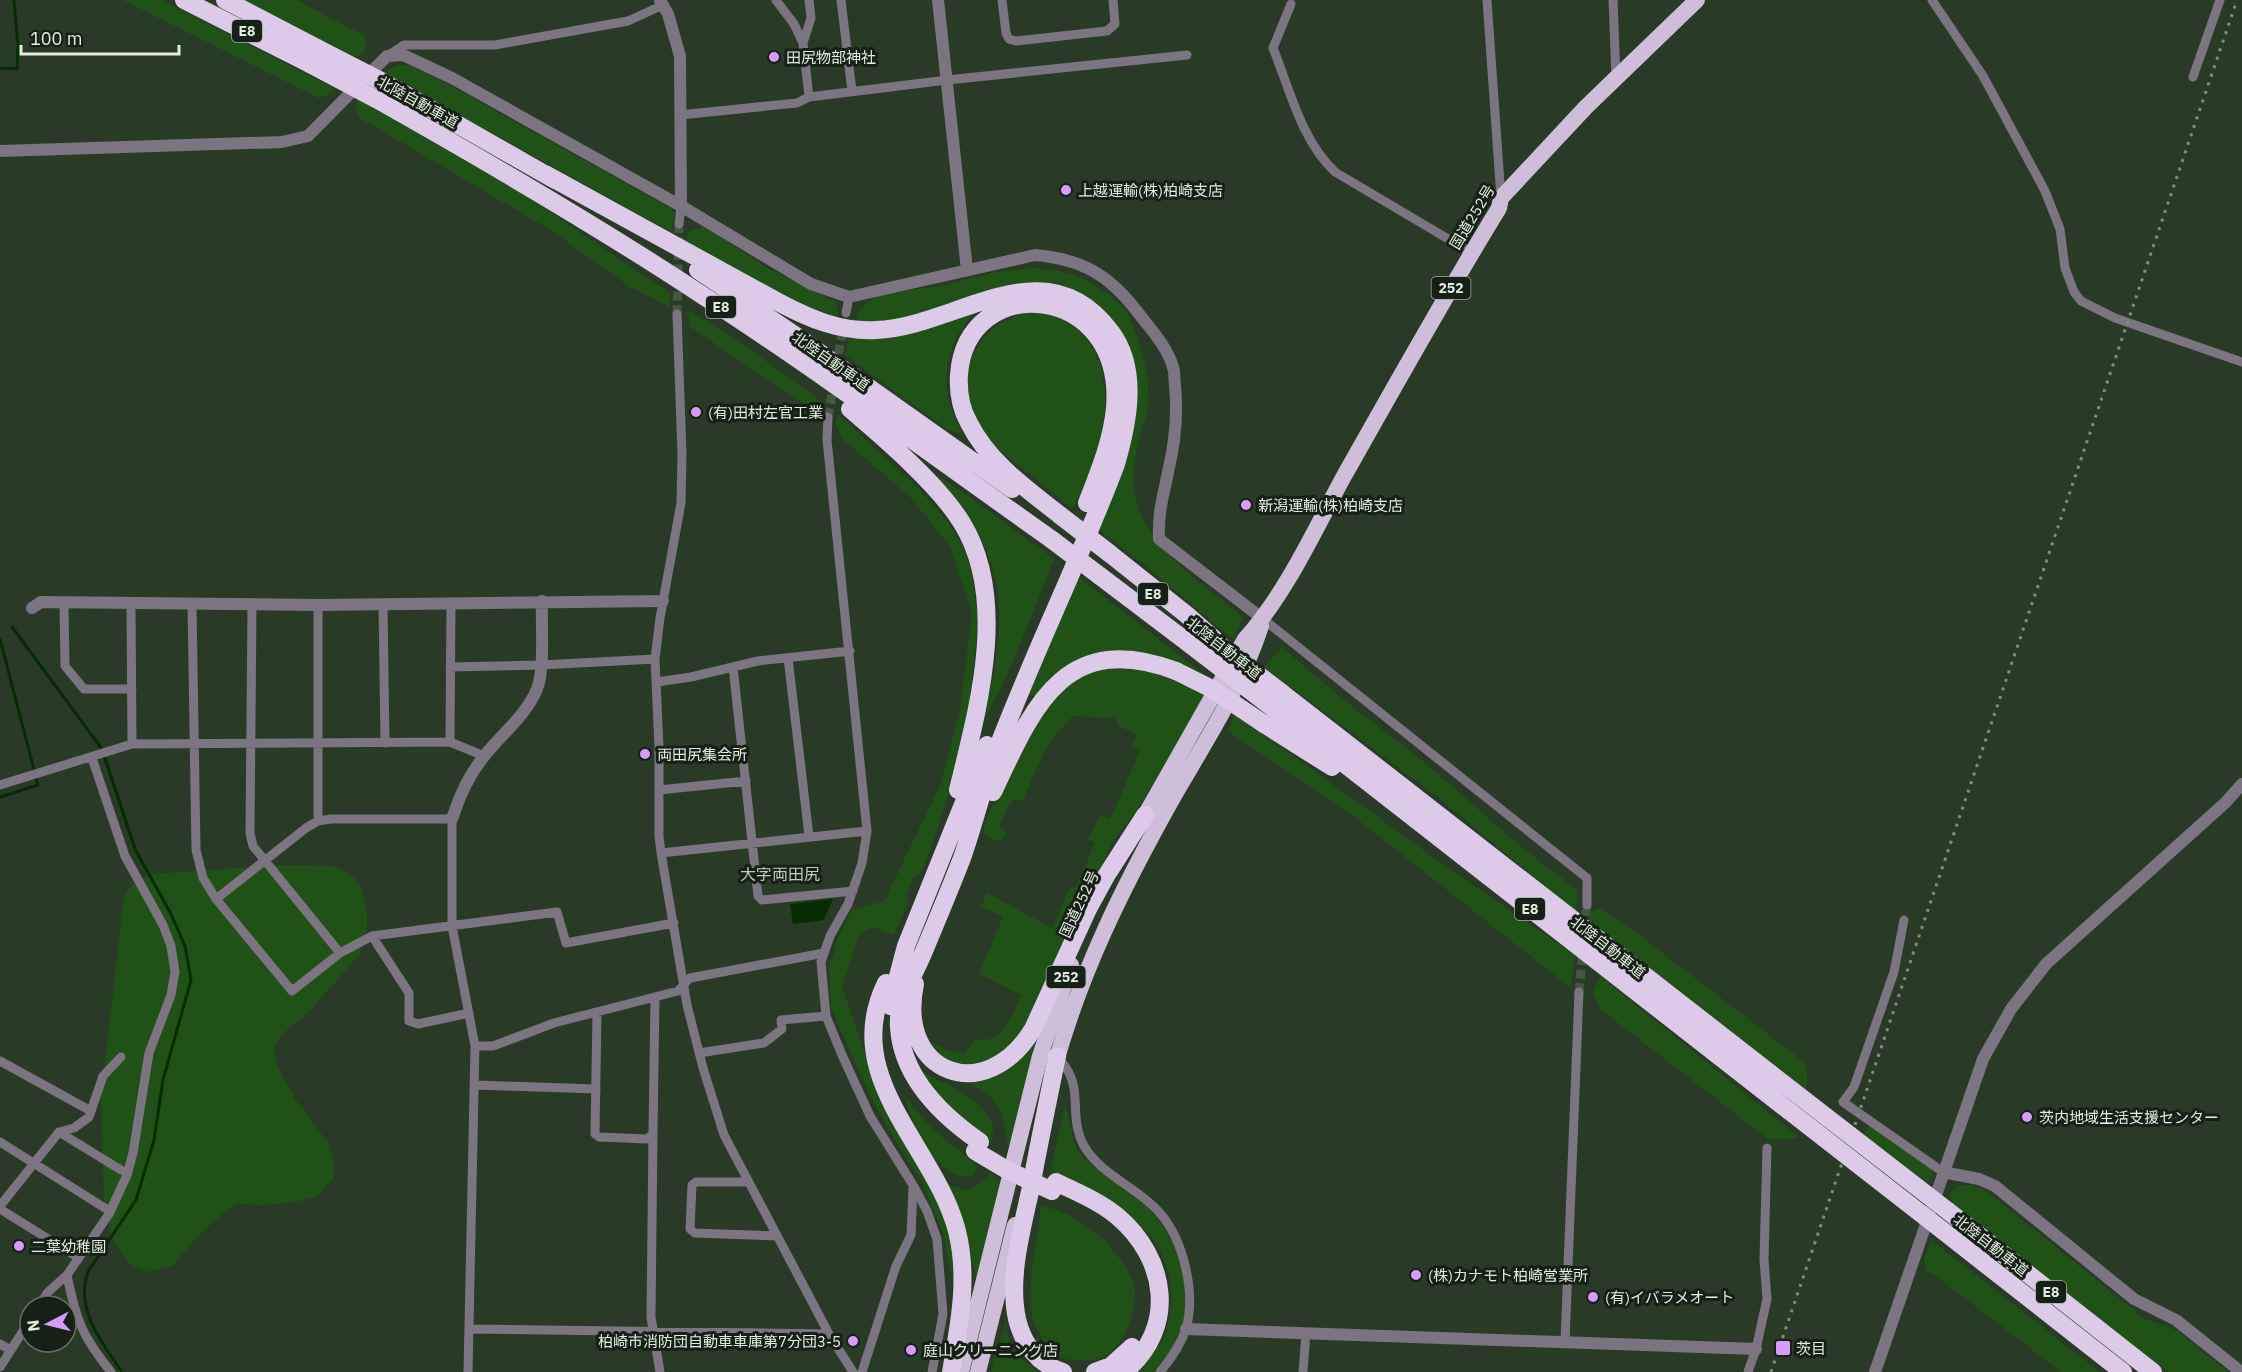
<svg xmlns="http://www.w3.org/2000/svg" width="2242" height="1372" viewBox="0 0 2242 1372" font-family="'IBM Plex Sans','Noto Sans JP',sans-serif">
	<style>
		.green { fill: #205218 }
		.water { fill: #062d02 }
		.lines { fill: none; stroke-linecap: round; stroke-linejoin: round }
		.stream { stroke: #062d02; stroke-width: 3 }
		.minor-tunnel { stroke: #455642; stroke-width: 9; stroke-dasharray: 9 4.5; stroke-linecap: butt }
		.minor { stroke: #7c7480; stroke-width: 9 }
		.tertiary { stroke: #7c7480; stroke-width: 12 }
		.trunk { stroke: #cebeda; stroke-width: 16 }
		.motorway { stroke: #dccae8; stroke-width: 18 }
		.rail { stroke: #7f8e7d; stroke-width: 3; stroke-dasharray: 3 6; stroke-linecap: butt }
		.motorway-bridge { stroke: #dccae8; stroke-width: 18 }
		.poi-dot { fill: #d79bf9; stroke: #172016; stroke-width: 2 }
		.labels { text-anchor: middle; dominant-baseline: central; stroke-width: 6; stroke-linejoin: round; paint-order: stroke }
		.shield { fill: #172016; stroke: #a5b0a3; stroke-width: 1.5 }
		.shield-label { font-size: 14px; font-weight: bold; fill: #e2ede0 }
		.poi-label { font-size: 15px; fill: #e2ede0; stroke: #172016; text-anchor: start }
		.street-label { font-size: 15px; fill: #e2ede0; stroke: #172016 }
		.neighbourhood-label { font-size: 16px; fill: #b9d0b5; stroke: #172016 }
	</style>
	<rect width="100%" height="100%" fill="#293b26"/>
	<!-- green -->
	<path class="green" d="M123 0H162L335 89 326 96 319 98Z
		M244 0H296L365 36 366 43 363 54 356 57Z
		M398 65H408L438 79 670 208 675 214 671 232 384 73Z
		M357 99 441 145 531 199 670 293V307L630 287 552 231 360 118 355 108Z
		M703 226 769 269 836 302 838 318 791 301 684 241 689 232Z
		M1033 268C1062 270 1086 276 1109 295 1113 299 1119 302 1123 307 1133 320 1137 337 1142 353 1147 370 1150 390 1148 408 1147 417 1142 425 1140 434 1134 459 1130 486 1139 510 1155 555 1208 588 1243 617L1234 640 1141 562 1098 529 1133 420 1060 285 919 319 858 322 856 313 877 295 941 286 992 273Z
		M983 307C977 313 968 319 963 327 939 363 942 399 964 435L948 430 845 355 849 338 880 339 911 334Z
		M688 310 731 336 816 397 823 406 806 405 689 326Z
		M1022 313C1029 313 1038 312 1045 313 1051 314 1057 318 1062 320 1103 339 1111 391 1102 432 1096 458 1084 484 1073 509L987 440 977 422 969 399 967 374 973 353 984 337 999 324Z
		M838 414 920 490 948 522 963 546 971 570 979 620 969 704 952 785 933 843 920 874 913 878 906 896 909 901 894 935 873 927 860 933 842 987 878 1090 943 1205 956 1260V1298L943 1233 922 1182 890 1132 868 1091 831 1008 829 967 839 936 852 910 884 901 940 786 960 711 972 614 950 546 911 498 845 441 836 426Z
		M918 464 964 493 1054 559C1032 614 1012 672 982 723 998 661 1013 594 978 534 962 508 939 486 918 464Z
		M1077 576 1205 675 1183 666 1099 655 1083 657 1068 665 1056 673 1040 694 1032 696 1028 692Z
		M1282 647 1344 700 1424 762 1524 849 1577 890 1576 912 1435 795 1264 667Z
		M1121 667C1153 672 1181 680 1208 698L1136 811 1113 841 1024 1036 988 1063 960 1067 935 1052 931 1042 949 1051 965 1054 974 1039C1003 1046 1012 1016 1021 995L979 974 1003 917 981 906 987 893 1052 928 1070 887H1076L1095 843 1088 839 1101 814 1110 820 1140 751 1132 745 1137 734 1118 726 1115 718 1073 716C1047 740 1036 769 1023 801L1014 799 1007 809 999 828 1008 834 1001 840H994L984 834V825C1003 784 1030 708 1068 683 1084 673 1102 670 1121 667Z
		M1234 715 1303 763 1451 870 1575 955 1571 988 1352 815 1228 731Z
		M282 865 335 866 353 877 361 888 367 911V926L359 955 308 1013 281 1035 274 1049 276 1063 295 1099 329 1144 334 1167 333 1178 318 1196 296 1202 264 1205 238 1204 228 1209 196 1238 173 1265 145 1272 129 1263 113 1240 104 1200 101 1097 124 896 134 883 153 874Z
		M1599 908 1629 927 1804 1062 1807 1072V1090L1589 920 1591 912Z
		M1600 976 1799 1137 1793 1139H1768L1600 1009 1593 993Z
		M1046 1026 1008 1147 1002 1112 993 1099 965 1080C1013 1069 1018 1065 1046 1026Z
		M922 1072C943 1083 978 1097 989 1118 994 1125 993 1133 992 1141 965 1126 935 1100 922 1072Z
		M904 1094C925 1124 945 1141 974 1162L978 1167 971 1177C931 1176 914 1126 904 1094Z
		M1065 1104C1069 1117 1073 1147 1082 1156 1097 1171 1117 1181 1133 1194 1173 1225 1202 1287 1180 1336 1175 1349 1161 1361 1153 1372H1137C1148 1360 1160 1347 1166 1331 1177 1300 1171 1261 1150 1236 1127 1208 1081 1186 1051 1170Z
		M1870 1122 1931 1169 1933 1175 1927 1182 1864 1136Z
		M990 1173 1000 1179 979 1276 976 1277 965 1226 946 1184 966 1190 986 1180Z
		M1957 1185H1971L1986 1191 2145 1319 2176 1330 2228 1372H2168L1952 1204 1950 1193Z
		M1041 1205C1071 1213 1097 1229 1116 1254 1123 1263 1131 1274 1134 1285 1139 1304 1126 1340 1111 1352 1099 1362 1076 1362 1062 1358 1051 1355 1035 1329 1033 1319 1025 1281 1038 1243 1041 1205Z
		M1931 1240 2100 1372H2061L1936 1276 1927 1272 1924 1260Z
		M1006 1321C1009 1352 1013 1354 1039 1372H991Z"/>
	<!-- water -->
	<path class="water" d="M833 899 824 920 793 924 790 904Z"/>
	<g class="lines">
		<!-- stream -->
		<path class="stream" d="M0 68 17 69 18 47 14 0
			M12 627 102 749 135 849 171 914 185 946 191 980 163 1080 154 1140 136 1200 89 1270C73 1307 102 1343 122 1372
			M0 639 38 785 0 797"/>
		<!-- minor-tunnel -->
		<path class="minor-tunnel" d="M677 314 679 224
			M836 367 844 324
			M828 417 834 383
			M1584 929 1587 905
			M1579 992 1583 949"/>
		<!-- minor -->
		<path class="minor" d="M841 0 852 91
			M1002 0 1006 33 1009 39 1016 41 1107 31 1115 24 1113 0
			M1487 0 1501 198
			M1613 0 1616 78
			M1932 0 1983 76 2045 191 2060 229 2065 268 2074 292 2081 301 2115 318 2242 362
			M1291 4 1273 48C1290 90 1301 140 1335 172L1472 253
			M803 43 811 18 809 0
			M387 56 404 45H495L628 21 663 5
			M2193 77 2220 0
			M809 97 947 80 1187 55
			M680 115 797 103 809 97 803 43 794 24 776 0
			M679 224 681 206
			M846 313 849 297
			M677 314 682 454 681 503 660 618 655 659 659 747V836L661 853 687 1005 703 1068 724 1135 829 1334 853 1372
			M828 417 827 440 867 831 862 863 848 904 830 936 821 962 826 1016 842 1055 870 1116 913 1185 927 1211 937 1239 943 1314 932 1372
			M64 604 65 666 84 689H132
			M131 604 132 744
			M383 604 385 743
			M192 605 196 850 203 878 216 899 292 991 340 953 372 936 557 912 566 943 674 923
			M252 605 250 833 253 846 340 953
			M318 605V821
			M1263 619 1587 878V905
			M788 658 809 836
			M450 667 541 665 655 659
			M733 667 758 896 762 900 853 891
			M657 682 691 677 758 661 850 651
			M450 742 451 603
			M0 785 132 744 450 742 484 756
			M659 790 746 781
			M661 853 867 831
			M216 899 306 828 318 821 331 819H452V926L475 1046 468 1372
			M1904 920 1894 972 1854 1087 1843 1102 1943 1172
			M372 936 409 993V1021L418 1024 469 1013
			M597 1012 595 1134 599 1137 646 1139 651 1136 653 1132 655 997
			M475 1046H493L554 1023 678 991 690 978 824 953
			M699 1053 764 1043 782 1029 781 1020 826 1016
			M1057 1056C1062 1062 1067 1068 1070 1075 1080 1096 1070 1120 1084 1146 1101 1175 1137 1187 1159 1212 1184 1240 1196 1293 1186 1329 1181 1344 1170 1360 1160 1372
			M0 1061 91 1111
			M475 1085 596 1089
			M59 1132 121 1170
			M653 1132 651 1317 660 1372
			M0 1142 108 1210 109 1214
			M747 1182H696L692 1185 690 1229 695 1233 777 1236
			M0 1206 59 1132 74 1128 89 1117 103 1076 121 1057
			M0 1209 79 1258
			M67 1275C76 1320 82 1336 111 1372
			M39 1306 48 1292 67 1275 109 1214 127 1175 133 1153 149 1053 171 995 175 972 171 946 163 925 125 856 92 758
			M469 1329 829 1334
			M1565 1341 1579 992
			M0 1344 11 1350
			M0 1367 30 1320
			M862 1372 896 1266 911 1235 913 1187
			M1303 1372 1306 1333
			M1748 1372 1756 1349 1767 1299 1764 1259 1767 1148"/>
		<!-- tertiary -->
		<path class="tertiary" d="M660 0 668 14 680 56 681 206
			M938 0 967 270
			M0 151 282 142 308 136 387 56 403 55 452 78 681 206 811 284 849 297 1035 255C1081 259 1108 274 1136 310 1149 327 1167 346 1173 367 1175 373 1174 380 1175 385 1178 415 1175 443 1168 472 1163 498 1158 511 1159 539L1263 619
			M32 608 41 602 318 605 663 601
			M452 819C460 795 469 774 486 754 503 733 527 714 537 689 545 670 541 623 542 601
			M1943 1172 1979 1179 1995 1186 2134 1299 2176 1320 2241 1372
			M1186 1329 1756 1349
			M1875 1372 1983 1059 2011 1009 2046 964 2225 803 2242 784"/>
		<!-- trunk -->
		<path class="trunk" d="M1139 826 1245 639C1287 592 1314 531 1344 476 1395 386 1445 296 1499 208L1501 198 1586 107 1697 0
			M1054 1069C1080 973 1123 887 1171 801 1203 745 1241 688 1261 626
			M961 1372 1040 1056 1071 965
			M978 1372 1015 1225"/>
		<!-- motorway -->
		<path class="motorway" d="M184 0 310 64
			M225 0 317 48
			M385 83 555 180
			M376 99C486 161 596 225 702 295 821 372 935 457 1051 539
			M545 174 780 303C810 319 841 332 876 330 957 327 1045 243 1111 332 1139 369 1128 423 1116 464 1078 565 1029 662 992 763 981 794 973 827 962 858 950 889 937 920 924 951 914 976 897 999 899 1027 902 1077 941 1115 980 1142
			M698 270 799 338 1012 489
			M850 409C885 439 938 484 962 523 1009 600 978 708 958 790
			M1061 516C1027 489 989 463 969 423 961 409 958 391 959 375 966 270 1125 281 1115 408 1112 441 1099 472 1087 503
			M1109 553 1187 615 1214 639
			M1100 576 1191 645
			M1282 693 1793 1091
			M1273 708 1788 1110
			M1264 724 1332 767
			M993 792C1033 707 1064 629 1176 671
			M886 983C839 1078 935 1146 957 1231 969 1279 959 1325 951 1372
			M915 984C896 1075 986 1107 1033 1029L1088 909 1106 876 1145 815
			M890 1006 906 946 987 745
			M1057 1056C1048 1100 1039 1143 1031 1187 1022 1229 1008 1277 1017 1319 1023 1344 1038 1364 1063 1372
			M1056 1182C1076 1192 1099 1201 1117 1216 1167 1258 1178 1328 1124 1372
			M1948 1211 2153 1372
			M1942 1230 2123 1372
			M1095 1372 1111 1366 1132 1347"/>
		<!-- rail -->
		<path class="rail" d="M1771 1372 2237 0"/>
		<!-- motorway-bridge -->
		<path class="motorway-bridge" d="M317 48 385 83
			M310 64 376 99
			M1061 516 1109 553
			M1051 539 1100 576
			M1200 630 1282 693
			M1191 645 1273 708
			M1176 671 1212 689 1264 724
			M1793 1091 1948 1211
			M1788 1110 1942 1230
			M975 1151 1007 1170 1052 1191"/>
	</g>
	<!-- markers -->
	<g class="poi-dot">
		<circle cx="774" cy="57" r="6"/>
		<circle cx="1066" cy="190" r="6"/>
		<circle cx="696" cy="412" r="6"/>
		<circle cx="1246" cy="505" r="6"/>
		<circle cx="645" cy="754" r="6"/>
		<circle cx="2027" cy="1117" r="6"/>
		<circle cx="19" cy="1246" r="6"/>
		<circle cx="1416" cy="1275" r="6"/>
		<circle cx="1593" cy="1297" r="6"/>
		<circle cx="853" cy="1341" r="6"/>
		<rect x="1775" y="1340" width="16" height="16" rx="3"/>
		<circle cx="911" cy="1350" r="6"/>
	</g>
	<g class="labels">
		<!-- shield labels -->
		<g class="shield">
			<rect x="232" y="20" width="30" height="22" rx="4.5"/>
			<rect x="1431.5" y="277" width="39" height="22" rx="4.5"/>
			<rect x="706" y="296" width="30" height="22" rx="4.5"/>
			<rect x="1138" y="583" width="30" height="22" rx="4.5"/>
			<rect x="1515" y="898" width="30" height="22" rx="4.5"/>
			<rect x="1046.5" y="966" width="39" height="22" rx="4.5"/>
			<rect x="2036" y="1281" width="30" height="22" rx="4.5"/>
		</g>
		<g class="shield-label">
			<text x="247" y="31">E8</text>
			<text x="1451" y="288">252</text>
			<text x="721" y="307">E8</text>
			<text x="1153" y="594">E8</text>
			<text x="1530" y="909">E8</text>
			<text x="1066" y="977">252</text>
			<text x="2051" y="1292">E8</text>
		</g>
		<!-- poi labels -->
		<g class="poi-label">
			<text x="786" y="57">田尻物部神社</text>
			<text x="1078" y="190">上越運輸(株)柏崎支店</text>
			<text x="708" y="412">(有)田村左官工業</text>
			<text x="1258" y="505">新潟運輸(株)柏崎支店</text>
			<text x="657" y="754">両田尻集会所</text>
			<text x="2039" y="1117">茨内地域生活支援センター</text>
			<text x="31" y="1246">二葉幼稚園</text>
			<text x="1428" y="1275">(株)カナモト柏崎営業所</text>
			<text x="1605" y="1297">(有)イバラメオート</text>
			<text x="841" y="1341" text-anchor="end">柏崎市消防団自動車車庫第7分団3-5</text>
			<text x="1796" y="1348">茨目</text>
			<text x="923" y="1350">庭山クリーニング店</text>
		</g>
		<!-- street labels -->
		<g class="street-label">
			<text transform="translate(418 102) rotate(29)">北陸自動車道</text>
			<text transform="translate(1472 217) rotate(-59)">国道252号</text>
			<text transform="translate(831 361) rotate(35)">北陸自動車道</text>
			<text transform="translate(1224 648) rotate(38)">北陸自動車道</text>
			<text transform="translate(1079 904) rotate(-65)">国道252号</text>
			<text transform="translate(1608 947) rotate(38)">北陸自動車道</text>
			<text transform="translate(1991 1245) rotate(38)">北陸自動車道</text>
		</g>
		<!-- neighbourhood labels -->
		<g class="neighbourhood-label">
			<text x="780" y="874">大字両田尻</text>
		</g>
	</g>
	<!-- north arrow -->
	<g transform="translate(48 1324) rotate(263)"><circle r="28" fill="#172016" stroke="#687267" stroke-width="1.5"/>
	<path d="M0-4.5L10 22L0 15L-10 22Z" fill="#d79bf9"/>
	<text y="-9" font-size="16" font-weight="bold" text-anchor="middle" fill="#e2ede0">N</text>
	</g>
	<!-- scale -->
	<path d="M21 45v9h158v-9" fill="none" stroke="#e2ede0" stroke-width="3"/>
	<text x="30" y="45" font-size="18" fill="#e2ede0" stroke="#172016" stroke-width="4.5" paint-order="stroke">100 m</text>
</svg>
